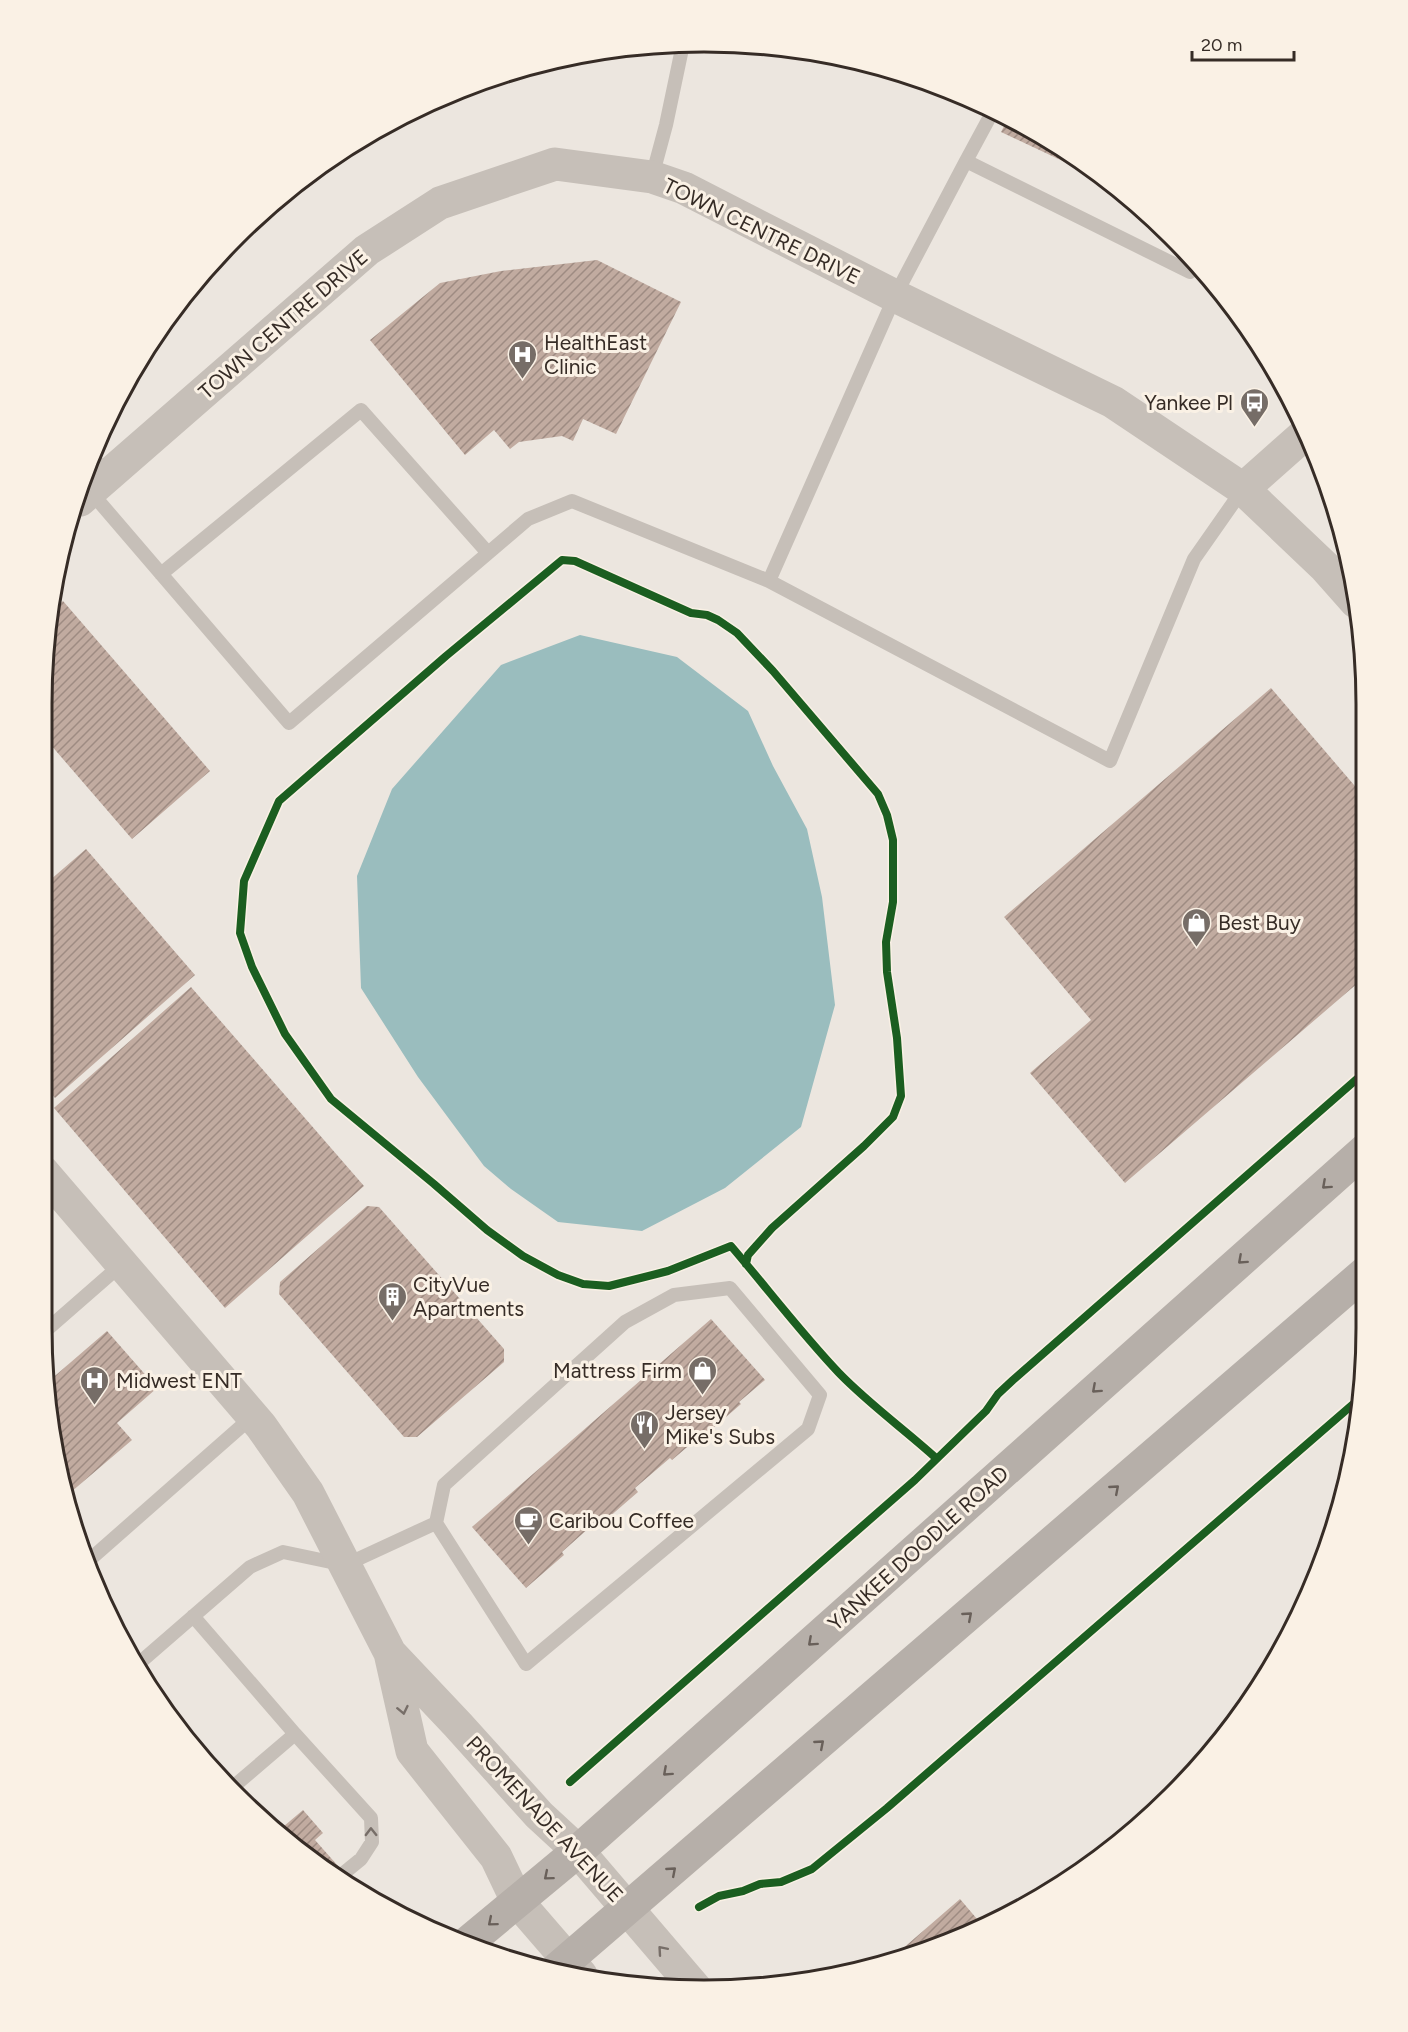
<svg xmlns="http://www.w3.org/2000/svg" width="1408" height="2032" viewBox="0 0 1408 2032" font-family="Figtree,sans-serif">
	<style>
		.water { fill: #9abdbe }
		.building { fill: url(#building-hatch) }
		.lines { fill: none; stroke-linecap: round; stroke-linejoin: round }
		.service { stroke: #c6bfb8; stroke-width: 14 }
		.tertiary { stroke: #c6bfb8; stroke-width: 33 }
		.secondary { stroke: #b6afa9; stroke-width: 33 }
		.cycleway-casing { stroke: #faf1e5; stroke-width: 11 }
		.cycleway { stroke: #1b5e20; stroke-width: 8 }
		.oneway { stroke: #69605a }
		.oneway2 { stroke: #776e68 }
		.labels { text-anchor: middle; dominant-baseline: central; stroke-width: 6; stroke-linejoin: round; paint-order: stroke }
		.street-label { font-size: 21px; fill: #362c26; stroke: #faf1e5 }
		.poi-label { font-size: 21px; fill: #362c26; stroke: #faf1e5; text-anchor: start }
		.rim { fill: none; stroke: #362c26; stroke-width: 3 }
	</style>
	<defs>
		<pattern id="building-hatch" width="6" height="6" patternUnits="userSpaceOnUse" patternTransform="scale(1.5)"><rect width="6" height="6" fill="#c1aba0"/><path d="M-1 1l2-2M0 6l6-6M5 7l2-2" fill="none" stroke="#9e8b82"/></pattern>
	</defs>
	<rect width="100%" height="100%" fill="#ece6df"/>
	<!-- water -->
	<path class="water" d="M580 635 677 657 748 711 773 766 807 829 822 897 835 1005 801 1127 725 1188 642 1231 558 1222 511 1189 484 1166 418 1077 361 988 357 876 392 789 501 665Z"/>
	<!-- building -->
	<path class="building" d="M1008 119 1072 154 1105 181 1001 132Z
		M597 260 681 302 616 434 583 419 573 441 562 436 519 442 510 449 494 430 465 455 370 340 440 283 501 271Z
		M63 601 210 771 132 839 50 744 42 750V704L51 611Z
		M1271 688 1366 799V976L1125 1183 1030 1073 1091 1020 1004 917Z
		M86 849 195 975 55 1098 42 1083V887Z
		M191 987 364 1186 225 1308 54 1108Z
		M367 1206 379 1207 504 1349V1362L417 1437H404L279 1294 280 1282Z
		M711 1319 765 1380 739 1402 741 1404 695 1444 693 1442 672 1460 670 1458 635 1488 638 1492 593 1531 590 1527 562 1552 564 1555 526 1588 472 1527Z
		M107 1331 157 1388 117 1423 132 1440 64 1498 49 1381Z
		M303 1810 323 1833 315 1840 338 1866 332 1872 277 1832Z
		M960 1899 983 1926 893 1957Z"/>
	<g class="lines">
		<!-- service -->
		<path class="service" d="M966 161 993 111
			M652 177 666 125 683 44
			M1195 262 1190 272 966 161 895 296 769 581 1110 761 1194 559 1243 489
			M94 459 108 476
			M90 491 289 723 528 519 572 501 769 581
			M161 574 361 410 488 553
			M43 1333 122 1264
			M86 1563 253 1416
			M193 1616 295 1734 233 1787
			M137 1665 250 1567 283 1552 345 1565 436 1523 526 1664 808 1429 820 1395 730 1288 674 1295 625 1322 444 1485 436 1523
			M295 1734 371 1818 372 1842 361 1859 339 1877
			M1048 1889 1050 1891"/>
		<!-- tertiary -->
		<path class="tertiary" d="M1243 489 1305 434
			M80 500 367 250 440 203 555 164 652 177 684 188 895 296 1113 402 1243 489 1325 567 1356 602
			M42 1171 261 1426 308 1493 390 1653 412 1751 496 1857 517 1901 581 1975
			M390 1653 458 1725 539 1815 578 1851 696 1989"/>
		<!-- secondary -->
		<path class="secondary" d="M466 1944 578 1851 1366 1149
			M558 1968 1366 1272"/>
		<defs>
			<path id="cycleway" d="M746 1264 748 1255 772 1228 864 1146 893 1117 901 1096 897 1038 887 972 886 942 893 902V840L887 815 878 794 773 671 737 633 718 620 707 615 691 613 575 561 562 560 446 656 279 801 244 881 240 933 252 967 285 1034 331 1099 434 1184 487 1230 523 1256 558 1275 583 1284 609 1286 668 1271 731 1246C767 1288 801 1333 839 1373 869 1404 904 1429 936 1458
				M570 1782 915 1480 986 1411 998 1394 1013 1380 1366 1071
				M699 1907 719 1896 743 1891 760 1884 781 1882 812 1869 887 1808 1359 1399"/>
		</defs>
		<!-- cycleway casing -->
		<use href="#cycleway" class="cycleway-casing"/>
		<!-- cycleway -->
		<use href="#cycleway" class="cycleway"/>
	</g>
	<!-- one-way arrows -->
	<defs><path id="oneway-chevron" d="M-2-3.5L2.5 0L-2 3.5" fill="none" stroke-width="1.6" stroke-linecap="round" stroke-linejoin="round" transform="scale(1.5)"/></defs>
	<g class="oneway">
		<use href="#oneway-chevron" transform="translate(1326 1185) rotate(138)"/>
		<use href="#oneway-chevron" transform="translate(1242 1260) rotate(138)"/>
		<use href="#oneway-chevron" transform="translate(1096 1389) rotate(138)"/>
		<use href="#oneway-chevron" transform="translate(1115 1489) rotate(-41)"/>
		<use href="#oneway-chevron" transform="translate(968 1616) rotate(-41)"/>
		<use href="#oneway-chevron" transform="translate(812 1642) rotate(138)"/>
		<use href="#oneway-chevron" transform="translate(820 1744) rotate(-41)"/>
		<use href="#oneway-chevron" transform="translate(667 1772) rotate(138)"/>
		<use href="#oneway-chevron" transform="translate(672 1871) rotate(-41)"/>
		<use href="#oneway-chevron" transform="translate(548 1876) rotate(140)"/>
		<use href="#oneway-chevron" transform="translate(492 1922) rotate(140)"/>
	</g>
	<g class="oneway2">
		<use href="#oneway-chevron" transform="translate(403 1710) rotate(78)"/>
		<use href="#oneway-chevron" transform="translate(371 1832) rotate(-91)"/>
		<use href="#oneway-chevron" transform="translate(662 1950) rotate(-131)"/>
	</g>
	<!-- icons -->
	<defs>
		<symbol id="hospital-pin" viewBox="-11 -11 22 30"><path d="M0 17L-7.5 6A9.5 9.5 0 1 1 7.5 6Z" fill="#766d67" stroke="#faf1e5"/><path d="M-5-5h3v3.5h4V-5h3V5h-3V1.5h-4V5h-3Z" fill="#fff"/></symbol>
		<symbol id="bus-pin" viewBox="-11 -11 22 30"><path d="M0 17L-7.5 6A9.5 9.5 0 1 1 7.5 6Z" fill="#766d67" stroke="#faf1e5"/><path d="M-5-6H5V4H4V6H2V4H-2V6H-4V4H-5ZM-3.5-4V0h7V-4ZM-3.5 1.2v1.5H-2V1.2ZM2 1.2v1.5H3.5V1.2Z" fill="#fff"/></symbol>
		<symbol id="shop-pin" viewBox="-11 -11 22 30"><path d="M0 17L-7.5 6A9.5 9.5 0 1 1 7.5 6Z" fill="#766d67" stroke="#faf1e5"/><path d="M-5-2.5h2.3a2.7 3.5 0 0 1 5.4 0H5L5.5 6h-11ZM-1.5-2.5h3a1.5 2.3 0 0 0-3 0Z" fill="#fff"/></symbol>
		<symbol id="building-pin" viewBox="-11 -11 22 30"><path d="M0 17L-7.5 6A9.5 9.5 0 1 1 7.5 6Z" fill="#766d67" stroke="#faf1e5"/><path d="M-4-6H4V6H1V3H-1V6H-4ZM-2.5-4.3h1.7v1.8h-1.7ZM.8-4.3h1.7v1.8H.8ZM-2.5-1h1.7V.8h-1.7ZM.8-1h1.7V.8H.8Z" fill="#fff"/></symbol>
		<symbol id="restaurant-pin" viewBox="-11 -11 22 30"><path d="M0 17L-7.5 6A9.5 9.5 0 1 1 7.5 6Z" fill="#766d67" stroke="#faf1e5"/><path d="M-5-6h1v4h1v-4h1v4h1v-4h1v5L-1.5 .5V6h-2V.5L-5-1ZM5-6V6H3V1.5H1.5Q1.5-4 5-6Z" fill="#fff"/></symbol>
		<symbol id="cafe-pin" viewBox="-11 -11 22 30"><path d="M0 17L-7.5 6A9.5 9.5 0 1 1 7.5 6Z" fill="#766d67" stroke="#faf1e5"/><path d="M-5.5-4.5H6V0H3Q3 3.5 0 3.5H-2.5Q-5.5 3.5-5.5 0ZM3-3.2v2h1.7v-2ZM-6 4.5H4V6H-6Z" fill="#fff"/></symbol>
	</defs>
	<g fill-rule="evenodd">
		<use href="#hospital-pin" x="506" y="338" width="33" height="45"/>
		<use href="#bus-pin" x="1238" y="386" width="33" height="45"/>
		<use href="#shop-pin" x="1180" y="906" width="33" height="45"/>
		<use href="#building-pin" x="376" y="1280" width="33" height="45"/>
		<use href="#shop-pin" x="686" y="1354" width="33" height="45"/>
		<use href="#hospital-pin" x="78" y="1364" width="33" height="45"/>
		<use href="#restaurant-pin" x="628" y="1408" width="33" height="45"/>
		<use href="#cafe-pin" x="512" y="1504" width="33" height="45"/>
	</g>
	<g class="labels">
		<!-- street labels -->
		<g class="street-label">
			<text transform="translate(762 231) rotate(26)">TOWN CENTRE DRIVE</text>
			<text transform="translate(283 324) rotate(-41)">TOWN CENTRE DRIVE</text>
			<text transform="translate(918 1548) rotate(-42)">YANKEE DOODLE ROAD</text>
			<text transform="translate(545 1819) rotate(47)">PROMENADE AVENUE</text>
		</g>
		<!-- poi labels -->
		<g class="poi-label">
			<text x="544" y="342">HealthEast<tspan x="544" dy="24">Clinic</tspan></text>
			<text x="1233" y="402" text-anchor="end">Yankee Pl</text>
			<text x="1218" y="922">Best Buy</text>
			<text x="413" y="1284">CityVue<tspan x="413" dy="24">Apartments</tspan></text>
			<text x="682" y="1370" text-anchor="end">Mattress Firm</text>
			<text x="116" y="1380">Midwest ENT</text>
			<text x="665" y="1412">Jersey<tspan x="665" dy="24">Mike's Subs</tspan></text>
			<text x="549" y="1520">Caribou Coffee</text>
		</g>
	</g>
	<!-- crop -->
	<path d="M0 0H1408V2032H0ZM704 52H704A652 652 0 0 1 1356 704V1328A652 652 0 0 1 704 1980H704A652 652 0 0 1 52 1328V704A652 652 0 0 1 704 52Z" fill="#faf1e5" fill-rule="evenodd"/>
	<path class="rim" d="M704 52H704A652 652 0 0 1 1356 704V1328A652 652 0 0 1 704 1980H704A652 652 0 0 1 52 1328V704A652 652 0 0 1 704 52Z"/>
	<!-- scale -->
	<path d="M1192 51v9h102v-9" fill="none" stroke="#362c26" stroke-width="3"/>
	<text x="1201" y="51" font-size="18" fill="#362c26" stroke="#faf1e5" stroke-width="4.5" paint-order="stroke">20 m</text>
</svg>
